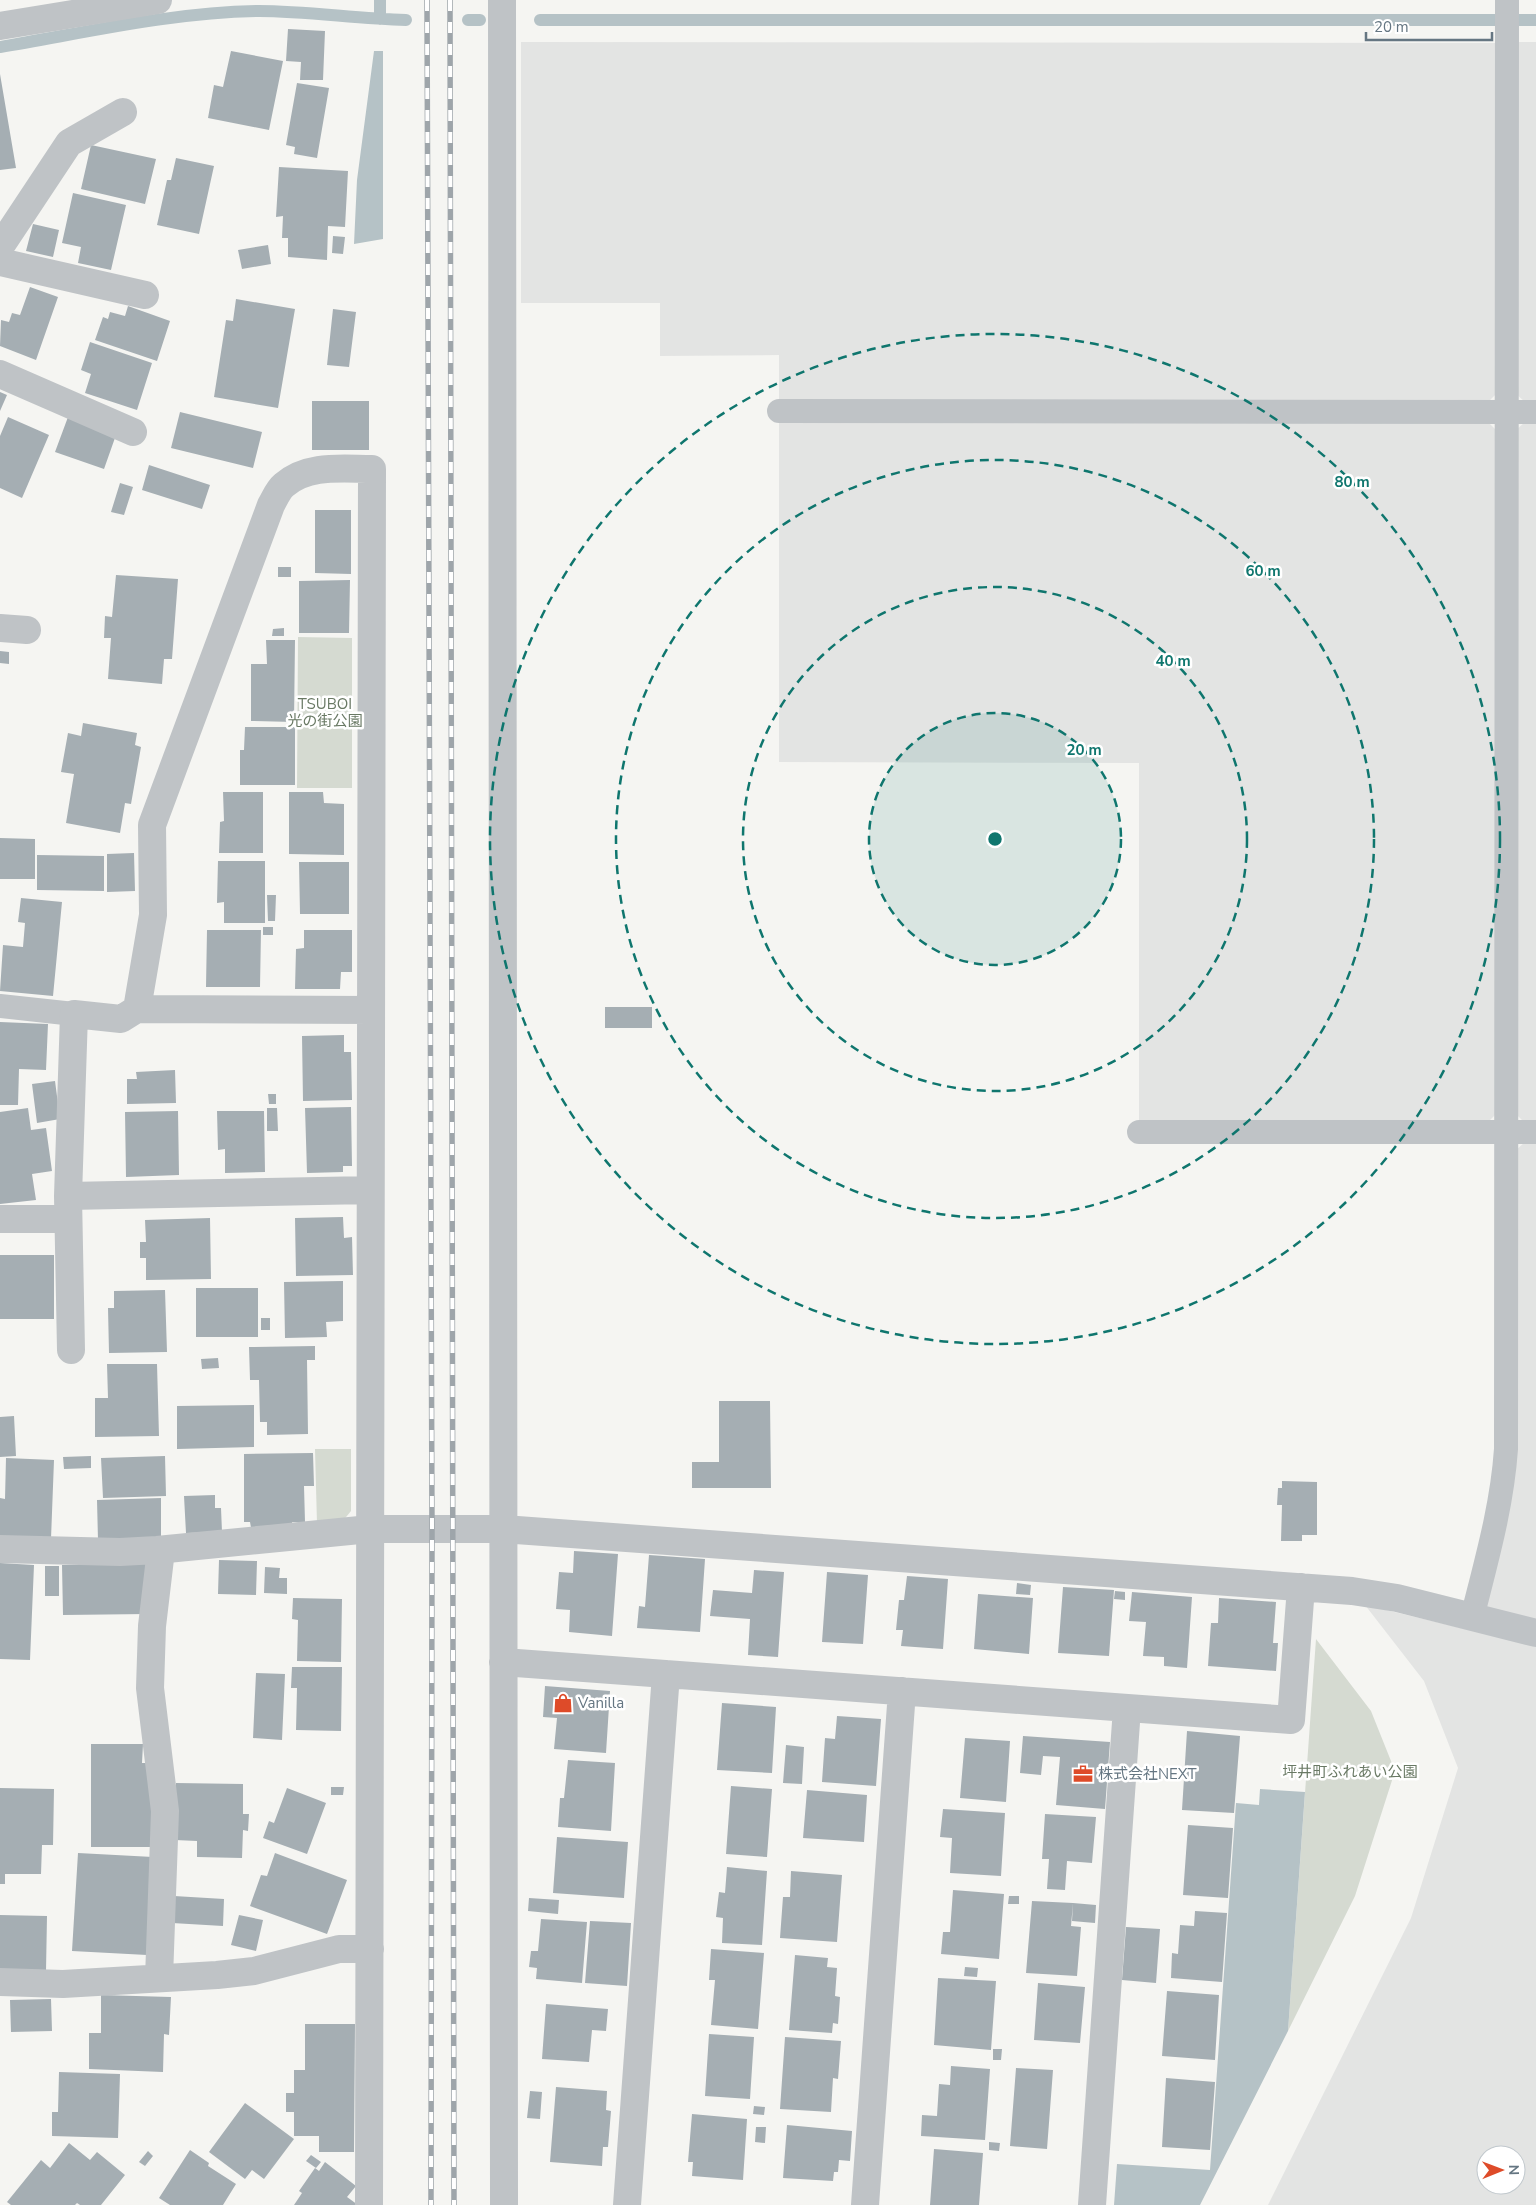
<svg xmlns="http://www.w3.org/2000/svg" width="1536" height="2205" viewBox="0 0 1536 2205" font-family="'Nunito Sans','Noto Sans JP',sans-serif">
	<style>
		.built { fill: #e3e4e3; fill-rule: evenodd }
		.green { fill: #d5dad1 }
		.water { fill: #b5c2c6 }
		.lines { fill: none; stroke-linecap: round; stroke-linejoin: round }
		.stream { stroke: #b5c2c6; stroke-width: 12 }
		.building { fill: #a5aeb3 }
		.service { stroke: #bfc3c6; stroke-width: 24 }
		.minor { stroke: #bfc3c6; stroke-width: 28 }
		.rail-casing { stroke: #9ea5aa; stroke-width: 5.5 }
		.rail { stroke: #fff; stroke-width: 4; stroke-dasharray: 11; stroke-linecap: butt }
		.ring { fill: none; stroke: #0f766e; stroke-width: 2.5; stroke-dasharray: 9 6 }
		.labels { text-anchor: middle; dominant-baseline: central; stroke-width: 5; stroke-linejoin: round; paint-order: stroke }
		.park-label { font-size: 15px; fill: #697964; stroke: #fff }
		.poi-label { font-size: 15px; fill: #657682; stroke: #fff; text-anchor: start }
		.centre { fill: #0f766e; stroke: #fff; stroke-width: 2.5 }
		.ring-label { font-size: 15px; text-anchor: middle; font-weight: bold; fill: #0f766e; stroke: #fff; stroke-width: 5; stroke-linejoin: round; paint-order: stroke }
	</style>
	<rect width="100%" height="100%" fill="#f5f5f2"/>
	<!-- built -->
	<path class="built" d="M521 42 1497 43V393L1487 403 779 402V355L660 356V303H521Z
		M1516 42H1536V402H1525L1515 393Z
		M779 421H1487L1497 431V1113L1487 1123 1139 1122V763L779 762Z
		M1525 422H1536V1123H1525L1515 1113V431Z
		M1525 1142H1536V1621L1484 1608 1515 1151Z
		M1365 1605 1536 1646V2205H1268L1411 1918 1458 1768 1424 1681ZM1486 2155H1516V2185H1486Z"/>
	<!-- green -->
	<path class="green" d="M298 637 352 638V788H297Z
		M315 1449H351V1511L342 1522 317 1524Z
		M1316 1639 1371 1711 1395 1771 1355 1896 1288 2031Z"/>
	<!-- water -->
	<path class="water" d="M374 51H383V239L354 244 357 180Z
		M1260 1789 1305 1792 1288 2031 1200 2205H1114L1117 2164 1210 2170 1236 1803 1259 1805Z"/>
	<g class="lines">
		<!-- stream -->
		<path class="stream" d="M380 19V0
			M468 20H480
			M540 20H1536
			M0 47C84 33 174 12 259 11 308 11 357 19 406 20"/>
	</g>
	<!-- building -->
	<path class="building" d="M288 29 325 31 323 80H300L301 62 286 61Z
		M231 51 283 61 269 130 208 118 214 85 223 87Z
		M0 74 16 168 0 170Z
		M297 83 329 88 317 158 294 154 295 147 286 145Z
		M91 145 156 159 145 204 81 189Z
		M176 158 214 166 199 234 157 225 167 180H171Z
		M279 167 348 171 345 227 328 226 327 260 288 257V238H282L283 216 276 217Z
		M73 193 126 205 111 270 78 263 81 247 62 243Z
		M33 224 59 230 53 257 26 251Z
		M333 236 345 237 343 254 332 253Z
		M268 245 271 264 242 269 238 250Z
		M30 287 58 297 36 360 0 346 1 320 9 322 12 313 20 315Z
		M236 299 295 309 278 408 214 397 226 320 233 321Z
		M128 306 170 321 157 361 95 340 103 317 108 319 110 312 125 316Z
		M333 309 356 312 349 367 327 365Z
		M90 342 152 363 137 410 85 393 91 374 81 370Z
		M0 392 7 395 0 411Z
		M312 401H369V450H312Z
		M180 412 262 432 253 468 171 448Z
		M8 417 49 435 22 498 0 488V436Z
		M68 417 116 435 104 469 55 452Z
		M149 465 210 485 202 509 142 490Z
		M120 483 133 487 124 515 111 512Z
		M315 510H351V574L315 573Z
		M278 567H291V577H278Z
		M116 575 178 579 172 659H164L162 684 108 679 111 638H104L105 616 112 617Z
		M350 580 349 633H299V581Z
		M284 628V636H272L273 629Z
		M266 640H295L294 722 251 721V664H267Z
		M0 651 9 652V664L0 663Z
		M83 723 137 733 135 745 141 747 131 804 125 803 120 833 66 823 74 774 61 772 68 733 81 736Z
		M245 727H295V785H240V750H244Z
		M223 792H263V853H219L220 822 224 821Z
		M289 792H323L324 803 344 804V855L289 854Z
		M0 838 35 839V879H0Z
		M134 853 135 891 107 892V854Z
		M37 855 104 856V891L37 890Z
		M218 861H265V923H224V902L217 903Z
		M299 862H349V914H300Z
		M267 895H276L275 921H268Z
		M21 898 62 902 53 996 0 991 3 945 23 947 25 923 18 922Z
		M263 927H273V935H263Z
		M207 930H261L260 987H206Z
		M304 930H352V972H341L340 989H295L296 949 304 948Z
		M605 1007H652V1028H605Z
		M0 1022 48 1024 46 1070 19 1069 18 1105H0Z
		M344 1035V1052H351L352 1100 303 1101 302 1036Z
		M175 1070 176 1103 127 1104V1079H137L136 1072Z
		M55 1081 60 1119 37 1123 32 1084Z
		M268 1094H276V1104H269Z
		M351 1107 352 1166H343V1172L307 1173 305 1108Z
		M28 1108 31 1130 46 1128 52 1171 32 1174 36 1200 0 1204V1112Z
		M267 1108H277L278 1131H267Z
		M178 1111 179 1175 126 1177 125 1112Z
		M217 1111H264L265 1172 225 1173V1149L218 1150Z
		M343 1217 344 1238 352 1237 353 1275 296 1276 295 1218Z
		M210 1218 211 1279 146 1280V1258H140V1242H146L145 1220Z
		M0 1255H54V1319H0Z
		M343 1281V1321L326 1322 327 1337 285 1338 284 1282Z
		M196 1288H258V1337H196Z
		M165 1290 167 1352 109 1353 108 1308H114V1291Z
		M261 1318H270V1330H261Z
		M315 1346V1360H307L308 1434 267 1435V1422H260L259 1380H250L249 1347Z
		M218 1358 219 1368 202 1369 201 1359Z
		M107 1364H157L159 1436 95 1437V1398H108Z
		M719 1401H770L771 1488H692V1462H719Z
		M254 1405V1447L177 1449V1406Z
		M14 1416 16 1456 0 1457V1417Z
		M313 1453 314 1486H304L305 1522H292L293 1529 252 1533 250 1522H244V1454Z
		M91 1456V1468L64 1469 63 1457Z
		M165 1456 166 1496 103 1498 101 1458Z
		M6 1458 54 1460 51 1539 0 1537V1498L5 1499Z
		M1282 1481 1317 1482V1535H1302V1541H1281L1282 1505H1277L1278 1488H1282Z
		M215 1495V1508H221L222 1532 186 1533 184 1496Z
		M161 1498V1538L98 1540 97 1500Z
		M574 1551 618 1554 612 1636 569 1632 570 1610 556 1609 559 1572 573 1573Z
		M649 1555 705 1559 700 1632 637 1628 639 1606 645 1607Z
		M219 1560 257 1561 256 1595 218 1594Z
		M0 1563 34 1565 30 1660 0 1659Z
		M147 1564V1614L63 1615 62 1565Z
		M45 1566H59V1596H45Z
		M265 1567 280 1568 279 1578H287V1594L264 1593Z
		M754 1570 784 1572 778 1657 748 1655 750 1619 710 1616 713 1590 752 1593Z
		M827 1572 868 1575 863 1644 822 1642Z
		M907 1576 948 1579 943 1649 901 1646 903 1630H896L899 1600H904Z
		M1017 1583 1031 1585 1030 1595 1016 1594Z
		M1063 1587 1114 1590 1109 1656 1058 1653Z
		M1115 1591 1125 1592V1600L1114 1599Z
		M1132 1592 1192 1597 1187 1668 1164 1666V1657L1143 1656 1146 1622 1129 1621Z
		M978 1594 1033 1598 1029 1654 974 1649Z
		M293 1598 342 1599 341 1662 297 1661 298 1620 292 1619Z
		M1219 1598 1276 1602 1273 1643H1278L1276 1671 1208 1666 1211 1623H1218Z
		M292 1667H342L341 1731 296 1730 297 1688H291Z
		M256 1673 285 1674 282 1740 253 1738Z
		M545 1686 610 1691 606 1753 554 1749 557 1718 543 1717Z
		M722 1703 776 1707 772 1773 717 1770Z
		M837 1716 881 1719 876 1786 822 1782 825 1738 835 1739Z
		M1187 1731 1240 1736 1234 1813 1182 1810Z
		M1023 1736 1110 1742 1105 1809 1056 1805 1060 1757 1043 1756 1041 1775 1020 1773Z
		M965 1738 1010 1741 1006 1802 960 1798Z
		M91 1744H143L142 1763H152V1847H91Z
		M786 1745 804 1747 802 1784 783 1783Z
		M568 1760 615 1763 611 1831 558 1827 560 1798H564Z
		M176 1783 243 1784V1814H249L248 1831 243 1830 242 1858 197 1857V1841L175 1840Z
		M731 1786 772 1789 767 1857 726 1854Z
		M331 1787H344L343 1795H331Z
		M0 1788 54 1789 53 1845H42L41 1874H5V1884H0Z
		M287 1788 326 1803 307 1854 263 1838 269 1821 274 1823Z
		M807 1790 867 1795 864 1842 803 1838Z
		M943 1809 1005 1813 1001 1876 950 1873 952 1838 940 1837Z
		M1045 1814 1096 1817 1092 1863 1067 1861 1065 1890 1047 1889 1049 1859H1042Z
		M1188 1825 1233 1828 1228 1898 1183 1895Z
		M557 1837 628 1842 624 1898 553 1893Z
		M78 1853 153 1857 147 1955 72 1951Z
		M275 1853 347 1880 327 1934 250 1906 261 1875 267 1876Z
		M727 1867 767 1871 762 1945 722 1943 723 1918 716 1917 719 1892 725 1893Z
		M791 1871 842 1875 837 1942 780 1938 783 1897H790Z
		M953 1890 1004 1894 999 1959 941 1954 943 1932H950Z
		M174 1896 224 1899 223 1926 172 1923Z
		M1009 1896H1019V1904H1008Z
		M529 1898 559 1900 558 1914 528 1911Z
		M1032 1901 1073 1903 1071 1926 1081 1927 1077 1976 1026 1973Z
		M1073 1903 1096 1905 1095 1923 1072 1921Z
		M1195 1911 1227 1913 1222 1982 1171 1978 1172 1953 1178 1954 1180 1925 1194 1926Z
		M0 1915 47 1916 46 1971 0 1970Z
		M239 1915 263 1920 256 1951 231 1945Z
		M541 1919 587 1922 582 1983 536 1979 537 1968 529 1967 531 1951H538Z
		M590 1921 631 1923 627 1986 585 1983Z
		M1126 1927 1160 1929 1156 1983 1122 1980Z
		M711 1949 764 1953 758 2029 711 2025 715 1980H709Z
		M795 1955 828 1958 827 1967 837 1968 835 1996 840 1997 838 2024 833 2023 832 2033 789 2030Z
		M965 1967 978 1968 977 1977 964 1976Z
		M938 1978 996 1981 991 2050 934 2045Z
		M1038 1983 1085 1987 1080 2043 1034 2040Z
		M1167 1991 1219 1995 1215 2060 1162 2056Z
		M101 1995 171 1997 169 2035 164 2034 163 2072 89 2069V2033H101Z
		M51 1999 52 2031 11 2032 10 2000Z
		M546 2004 608 2009 606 2031 592 2030 589 2062 542 2059Z
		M305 2024H355L354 2152H319V2136H294V2112H286V2093H294V2070H305Z
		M709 2034 754 2037 750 2099 705 2096Z
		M785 2037 841 2041 838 2079 833 2078 831 2112 780 2109Z
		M993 2049H1002L1001 2060H993Z
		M951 2066 990 2069 985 2140 921 2136 922 2115 937 2116 939 2084 950 2085Z
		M1016 2068 1053 2070 1047 2149 1010 2146Z
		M59 2072 120 2074 118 2138 52 2136V2112H58Z
		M1166 2078 1215 2082 1210 2150 1162 2147Z
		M556 2087 607 2091 606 2110 611 2111 608 2147H603L602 2166 550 2162Z
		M530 2091 542 2092 540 2119 527 2118Z
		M245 2103 294 2139 264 2179 252 2170 245 2179 209 2152Z
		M754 2106 765 2107 764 2115 753 2114Z
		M692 2114 747 2119 743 2180 692 2176 693 2162H688Z
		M787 2125 852 2131 850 2161 839 2160 838 2172H834L833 2181 783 2178Z
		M756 2127H766L765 2143 755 2142Z
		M989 2142 1000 2143 999 2151 989 2150Z
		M69 2143 90 2160 97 2152 125 2175 101 2205H80L77 2203 75 2205H11L7 2202 41 2160 50 2168Z
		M934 2149 983 2153 979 2205H930Z
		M190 2150 209 2163 208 2166 236 2184 223 2205H170L159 2198Z
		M148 2151 153 2156 145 2166 139 2162Z
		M311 2155 321 2162 316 2168 306 2161Z
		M325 2162 356 2186 347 2197 358 2205H294L302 2193 299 2191 315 2168 319 2171Z"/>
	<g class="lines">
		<!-- service -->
		<path class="service" d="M779 411 1536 412
			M0 1006 74 1014
			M1139 1132H1536
			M1472 1618C1486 1562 1502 1507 1506 1449L1507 0"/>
		<!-- minor -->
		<path class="minor" d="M502 0 504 2205
			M0 26 158 0
			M0 247 69 143 123 112
			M0 262 145 295
			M0 374 133 432
			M0 628 27 630
			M137 1009 371 1010
			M68 1196 370 1190
			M0 1219H68
			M71 1350 68 1196 74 1014 121 1019 137 1009 153 915 152 825 271 505C275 498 278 490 284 485 308 464 342 469 372 469L369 2205
			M0 1549 120 1552 157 1550 370 1529H503L1352 1591 1397 1598 1536 1633
			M503 1662 1291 1720 1301 1587
			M159 1978 165 1811 150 1688 152 1626 161 1550
			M0 1982 63 1984 217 1975 254 1971 339 1949H370
			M627 2205 666 1674
			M865 2205 902 1691
			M1092 2205 1127 1708"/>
		<defs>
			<path id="rail" d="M427 0 432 1528 431 2205
				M450 0 454 2205"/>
		</defs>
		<!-- rail casing -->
		<use href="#rail" class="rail-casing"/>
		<!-- rail -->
		<use href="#rail" class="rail"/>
	</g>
	<!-- distance rings -->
	<circle cx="995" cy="839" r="126" fill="#0f766e" fill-opacity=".12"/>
	<g class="ring">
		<circle cx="995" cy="839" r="126"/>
		<circle cx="995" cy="839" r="252"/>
		<circle cx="995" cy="839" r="379"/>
		<circle cx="995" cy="839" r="505"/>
	</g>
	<!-- icons -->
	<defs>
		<symbol id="shop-bare" viewBox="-9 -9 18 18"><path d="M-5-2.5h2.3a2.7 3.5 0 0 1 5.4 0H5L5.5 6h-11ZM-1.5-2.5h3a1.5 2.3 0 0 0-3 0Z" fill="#de4b29" stroke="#fff" stroke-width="2.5" paint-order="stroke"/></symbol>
		<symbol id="office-bare" viewBox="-9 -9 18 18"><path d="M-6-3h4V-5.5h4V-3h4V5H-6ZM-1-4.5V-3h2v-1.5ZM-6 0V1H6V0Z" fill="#de4b29" stroke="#fff" stroke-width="2.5" paint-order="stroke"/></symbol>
	</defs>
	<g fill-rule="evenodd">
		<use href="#shop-bare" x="549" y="1689" width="28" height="28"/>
		<use href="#office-bare" x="1069" y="1760" width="28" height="28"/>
	</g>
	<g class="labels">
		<!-- park labels -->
		<g class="park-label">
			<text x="325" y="704">TSUBOI<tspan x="325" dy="17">光の街公園</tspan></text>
			<text x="1350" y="1772">坪井町ふれあい公園</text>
		</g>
		<!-- poi labels -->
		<g class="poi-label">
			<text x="578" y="1703">Vanilla</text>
			<text x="1098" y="1774">株式会社NEXT</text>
		</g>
	</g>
	<circle cx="995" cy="839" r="8" class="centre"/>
	<g class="ring-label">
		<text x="1352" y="487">80 m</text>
		<text x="1263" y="576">60 m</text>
		<text x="1173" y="666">40 m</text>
		<text x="1084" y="755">20 m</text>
	</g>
	<!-- north arrow -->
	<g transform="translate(1501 2170) rotate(89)"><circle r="24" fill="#ffffff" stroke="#c1c8cd"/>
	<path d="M0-4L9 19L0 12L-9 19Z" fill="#de4b29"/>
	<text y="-8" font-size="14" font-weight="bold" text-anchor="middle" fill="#657682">N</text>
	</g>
	<!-- scale -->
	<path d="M1366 32v8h126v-8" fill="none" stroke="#657682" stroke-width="2.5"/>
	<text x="1374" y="32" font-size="15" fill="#657682" stroke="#ffffff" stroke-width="4" paint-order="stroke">20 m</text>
</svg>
